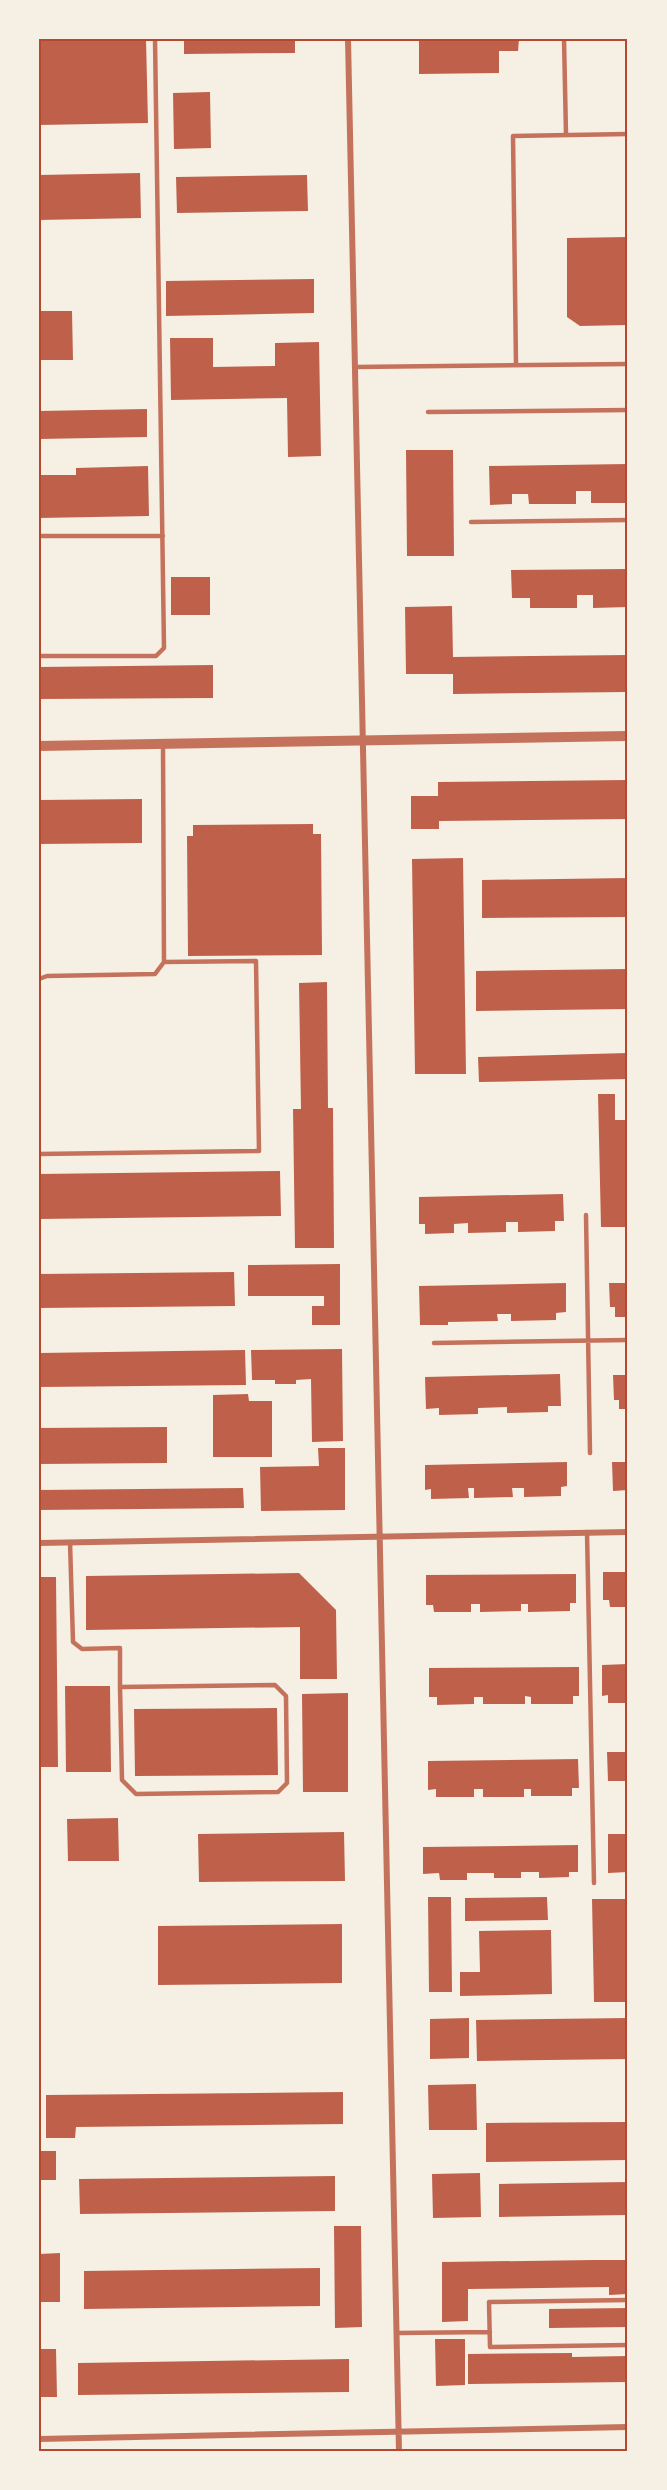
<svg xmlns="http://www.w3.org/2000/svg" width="667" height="2490" viewBox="0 0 667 2490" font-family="'Roboto Serif',serif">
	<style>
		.building { fill: #bf614a }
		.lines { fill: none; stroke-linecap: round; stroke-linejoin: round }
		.service { stroke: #c5725c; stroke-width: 4.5 }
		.minor { stroke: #c5725c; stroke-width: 6 }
		.tertiary { stroke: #c5725c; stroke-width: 10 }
		.neatline { fill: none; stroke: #b5482f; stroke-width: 2 }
	</style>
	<rect width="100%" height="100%" fill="#f6efe4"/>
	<!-- building -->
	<path class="building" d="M146 39 148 123 39 125V41Z
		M184 39H295V53L184 54Z
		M419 39H519L518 51H499V73L419 74Z
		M210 92 211 148 174 149 173 93Z
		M140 173 141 218 39 220V175Z
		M307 175 308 211 177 213 176 177Z
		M628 237V325L580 326 567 317V238Z
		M314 279V313L166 316V281Z
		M39 311H72L73 360H39Z
		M170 338H213V367L275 366V343L319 342 321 456 288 457 287 398 171 400Z
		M147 409V437L39 439V411Z
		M406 450H453L454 556H407Z
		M628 464V503H591V491H576V504H529L528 494H512V504L490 505 489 466Z
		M148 466 149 516 39 518V475H76V468Z
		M628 569V607L593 608V595H577V608H530V598H512L511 570Z
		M171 577H210V615H171Z
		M452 606 453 657 628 655V692L453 694V674H406L405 607Z
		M213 665V698L39 699V667Z
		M628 780V819L439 821V829H411V796H438V782Z
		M142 799V843L39 844V800Z
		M313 824V834H321L322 955 188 956 187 836H193V825Z
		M463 858 466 1074H415L412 859Z
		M628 878V917L482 918V880Z
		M628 969V1009L476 1011V971Z
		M327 982 328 1108H333L334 1248H295L293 1109H301L299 983Z
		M628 1053V1079L479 1082 478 1057Z
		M598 1094H615V1120H628V1227H601Z
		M280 1171 281 1216 39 1219V1174Z
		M563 1194 564 1221H555V1231L518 1232V1222H506V1232L468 1233V1223L454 1224V1233L425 1234V1224H419V1197Z
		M340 1264V1325H312V1306H324V1296H248V1265Z
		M234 1272 235 1306 39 1308V1274Z
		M566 1283V1312L556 1313V1320L511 1321V1314H497L498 1321 448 1322V1325H420L419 1286Z
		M609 1283H628V1317H615V1307H610Z
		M342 1349 343 1441 312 1442 311 1379 296 1380V1384H275V1380H252L251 1350Z
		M245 1350 246 1385 39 1387V1353Z
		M560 1374 561 1406H548V1412L507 1413V1407L478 1408V1414L439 1415V1408L426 1409 425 1377Z
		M613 1375H628V1409H619V1400H614Z
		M248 1394 249 1401H272V1457H213V1395Z
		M167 1427V1463L39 1464V1428Z
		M318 1448H345V1510L261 1511 260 1467 319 1466Z
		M567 1462V1486L561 1487V1496L524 1497V1488H512L513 1497 474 1498V1488H468L469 1498 431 1499V1489L425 1490V1465Z
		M612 1462H628V1490L613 1491Z
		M243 1488 244 1508 39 1510V1490Z
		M603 1572H628V1607H610L609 1600H603Z
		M299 1573 336 1610 337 1679H300V1627L86 1630V1576Z
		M576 1574V1603H570V1611L528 1612V1604H521V1611L480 1612V1604H471V1612H434L433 1605H426V1575Z
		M39 1577H56L58 1767H39Z
		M628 1664V1703H608V1695L602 1696V1665Z
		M579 1667V1696H573V1704H531V1697L525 1696V1704H483V1697H474V1704L437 1705V1697H429V1668Z
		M65 1686H110L111 1772H66Z
		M348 1693V1792H303L302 1694Z
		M277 1708 278 1775 135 1776 134 1709Z
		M607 1752H628V1781H608Z
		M578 1759 579 1788H572V1796H531V1789H524V1797H483V1789H474V1797H436V1789L428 1790V1761Z
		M118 1818 119 1861H68L67 1819Z
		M344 1832 345 1881 199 1882 198 1834Z
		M608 1834H628V1872L608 1873Z
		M578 1845V1872H569V1877L539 1878V1872H521V1878H494V1873H467V1880H440L439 1873 423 1874V1847Z
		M428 1897H451L452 1992H429Z
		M547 1897 548 1920 465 1921V1898Z
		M592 1899H627L628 2002H594Z
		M342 1924V1983L158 1985V1926Z
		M551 1930 552 1994 460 1996V1972H480L479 1931Z
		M469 2018V2058L430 2059V2019Z
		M628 2018V2059L477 2061 476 2020Z
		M476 2084 477 2130H429L428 2085Z
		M343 2092V2124L76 2127 75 2138H46V2095Z
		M628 2122V2160L486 2162V2123Z
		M39 2151H56V2180H39Z
		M480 2173 481 2217 433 2218 432 2174Z
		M335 2176V2211L80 2214 79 2179Z
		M628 2182V2215L499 2217V2184Z
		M334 2226H361L362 2327 335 2328Z
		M60 2253V2302H39V2254Z
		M594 2260H628V2294L609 2295V2287L468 2289V2321L442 2322V2262Z
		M320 2268V2306L84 2309V2271Z
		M628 2308V2327L549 2328V2309Z
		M435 2339H465V2385L436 2386Z
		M39 2349H56L57 2397H39Z
		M572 2353V2357L628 2356V2382L468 2384V2354Z
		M349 2359V2392L78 2395V2363Z"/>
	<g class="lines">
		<!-- service -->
		<path class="service" d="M564 39 566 135
			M516 365 513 136 628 134
			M355 367 628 364
			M428 412 628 410
			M471 522 628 520
			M39 536H163
			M39 656H156L164 648 155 39
			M39 979 47 976 155 974 164 962 163 744
			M39 1154 259 1151 256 961 164 962
			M586 1215 590 1453
			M434 1343 628 1340
			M587 1532 594 1883
			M70 1542 73 1642 82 1649 120 1648V1687
			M275 1685 286 1696 287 1783 278 1792 136 1794 122 1780 120 1687Z
			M628 2300 489 2302 490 2347 628 2345
			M397 2333 490 2332"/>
		<!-- minor -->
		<path class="minor" d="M348 39 399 2451
			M39 1543 628 1532
			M39 2439 628 2427"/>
		<!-- tertiary -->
		<path class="tertiary" d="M39 746 628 736"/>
	</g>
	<!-- border -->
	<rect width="667" height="2490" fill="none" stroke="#f6efe4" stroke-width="81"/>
	<rect x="40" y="40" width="586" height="2410" class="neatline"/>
</svg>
